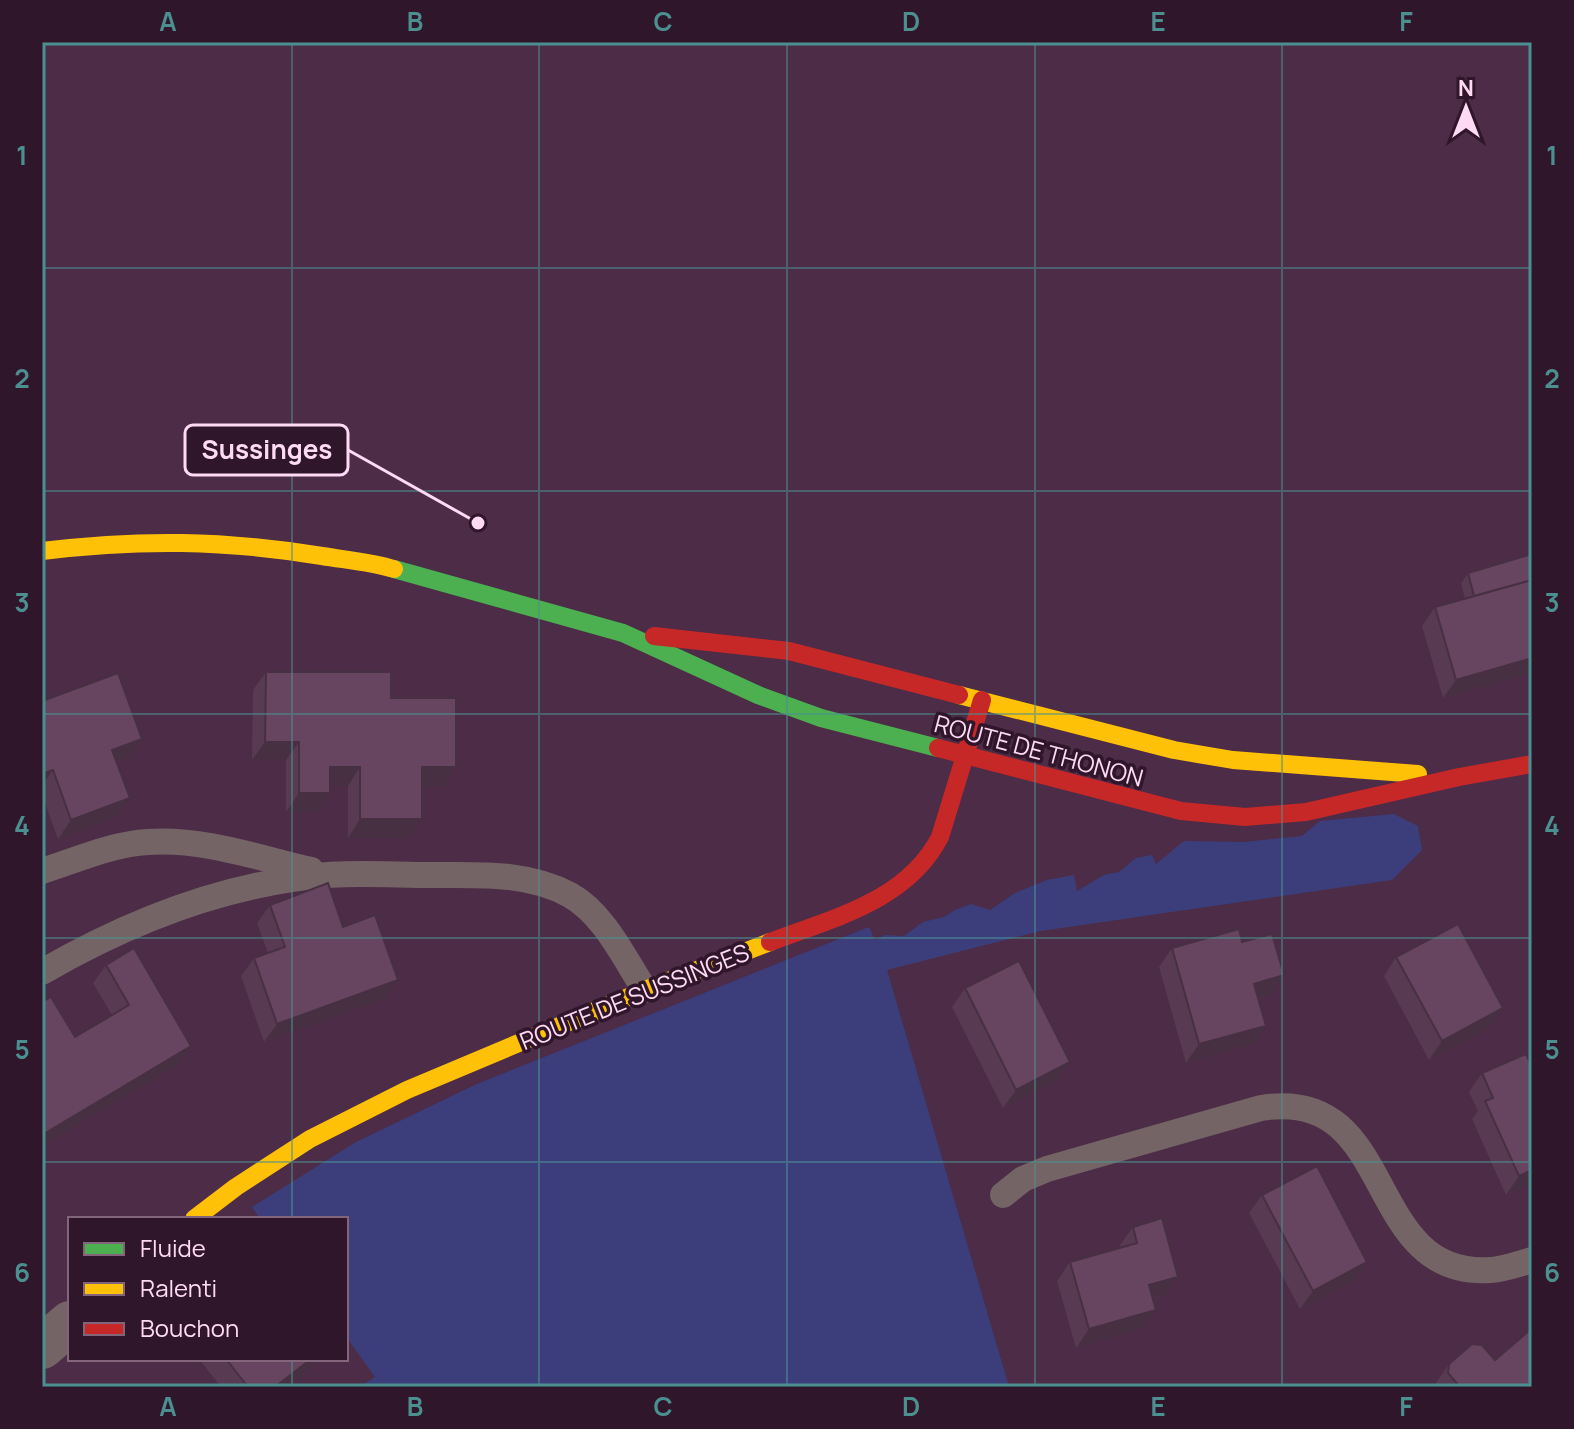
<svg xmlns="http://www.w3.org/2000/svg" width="1574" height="1429" viewBox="0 0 1574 1429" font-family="Manrope,sans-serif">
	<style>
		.green { fill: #3c3e7c }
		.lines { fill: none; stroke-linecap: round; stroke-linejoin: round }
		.lane { stroke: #746465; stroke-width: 26 }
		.street { stroke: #746465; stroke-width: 44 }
		.fast { stroke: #4caf50; stroke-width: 18 }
		.slow { stroke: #ffc107; stroke-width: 18 }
		.jam { stroke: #c62828; stroke-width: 18 }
		.wall { fill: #593a53 }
		.shaded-wall { fill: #483043 }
		.building { fill: #674460; stroke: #483043; stroke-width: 2 }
		.grid { fill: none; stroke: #4b8f90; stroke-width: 2; stroke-opacity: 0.55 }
		.labels { text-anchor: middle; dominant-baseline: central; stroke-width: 7; stroke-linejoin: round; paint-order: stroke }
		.street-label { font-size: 24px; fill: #fedaf4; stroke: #30162a }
		.leader { fill: none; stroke: #fedaf4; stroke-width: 3 }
		.callout-dot { fill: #fedaf4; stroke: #30162a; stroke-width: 3 }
		.callout { fill: #30162a; stroke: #fedaf4; stroke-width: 3 }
		.callout-label { font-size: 26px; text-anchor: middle; font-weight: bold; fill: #fedaf4 }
		.neatline { fill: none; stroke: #4b8f90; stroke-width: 3 }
		.grid-label { font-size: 26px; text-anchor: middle; font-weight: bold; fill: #4b8f90 }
	</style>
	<rect width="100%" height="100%" fill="#4c2c46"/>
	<!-- green -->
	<path class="green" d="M1394 814 1418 826 1422 850 1392 880 1041 931 887 970 1009 1387H360L375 1377 346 1337V1219H260L252 1207 356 1142 477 1084 869 927 875 940 885 935 904 936 923 922 944 917 955 910 971 904 990 910 1015 893 1047 880 1074 875 1077 891 1104 875 1119 872 1136 858 1152 855 1156 864 1184 841 1244 842 1302 836 1320 821Z"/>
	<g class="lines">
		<!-- lane -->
		<path class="lane" d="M42 871C77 860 112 844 148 842 203 838 258 858 311 870
			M42 972C118 928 205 892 293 879 339 871 386 875 433 875 479 875 528 872 570 895 604 914 624 958 645 990
			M1003 1195 1023 1179 1047 1169 1261 1108C1400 1085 1361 1279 1491 1270 1504 1269 1519 1264 1532 1260"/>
		<!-- street -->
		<path class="street" d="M42 1347 70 1323"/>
		<!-- fast -->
		<path class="fast" d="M394 569 623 633 758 695 821 718 938 748"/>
		<!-- slow -->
		<path class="slow" d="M42 551C140 539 224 540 322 556 346 560 371 562 394 569
			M959 695 1174 750 1233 760 1418 774
			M194 1219 236 1187 310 1139 407 1090 645 990 770 942"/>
		<!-- jam -->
		<path class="jam" d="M654 636 789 651 959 695
			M938 748 1181 811 1245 817 1306 812 1459 777 1532 764
			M770 942C833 918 907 901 940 837L982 700"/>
	</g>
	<!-- wall -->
	<path class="wall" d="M1468 573 1528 674 1443 698 1422 626 1435 607 1465 599 1461 583Z
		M266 672 391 698 444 786H422L409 838H348V786H330L317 812H286V760H252L253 690Z
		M42 701 142 739 130 757 117 762V817L58 839 42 795Z
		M270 905 343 927 385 999 264 1042 241 976 254 958 268 953 257 923Z
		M1242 942 1284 975 1271 994 1258 998 1253 1044 1186 1063 1159 967 1172 948Z
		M1396 957 1503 1008 1490 1027 1429 1060 1384 976Z
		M106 965 178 1065 75 1037 112 1015 93 983Z
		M965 988 1070 1062 1057 1080 1003 1108 952 1007Z
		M1482 1073 1532 1183 1506 1195 1472 1119 1478 1111 1469 1092Z
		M1262 1195 1367 1262 1354 1281 1300 1309 1249 1213Z
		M1133 1227 1165 1295 1153 1299 1143 1328 1076 1348 1057 1281 1070 1262 1121 1248 1120 1245Z
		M199 1359H316L308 1370 286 1387H221Z
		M1495 1360 1532 1387H1436V1383L1449 1364Z"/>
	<!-- shaded-wall -->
	<path class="shaded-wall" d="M1532 656V668L1528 674 1443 698 1456 680Z
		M142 739 130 757 99 768 112 750Z
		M265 742H299L286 760H252Z
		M330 767H360L348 786H317Z
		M422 767H456L444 786H409Z
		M53 770 42 785V774Z
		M299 793H330L317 812H286Z
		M130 798 117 817 58 839 71 820Z
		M360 819H422L409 838H348Z
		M1284 975 1271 994 1241 1003 1254 984Z
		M398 980 385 999 264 1042 277 1024Z
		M1503 1008 1490 1027 1429 1060 1442 1041Z
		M1266 1026 1253 1044 1186 1063 1199 1044Z
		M191 1046 178 1065 42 1146V1135Z
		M1070 1062 1057 1080 1003 1108 1016 1090Z
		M1532 1170V1183L1506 1195 1519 1176Z
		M1367 1262 1354 1281 1300 1309 1313 1291Z
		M1178 1277 1165 1295 1136 1303 1149 1285Z
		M1156 1310 1143 1328 1076 1348 1089 1329Z
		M311 1359H316L308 1370 286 1387H275Z"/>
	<!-- building -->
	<path class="building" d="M1532 554V580L1474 596 1468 573Z
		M1532 580V658L1456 680 1435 607Z
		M266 672H391V698H456V767H422V819H360V767H330V793H299V742H265Z
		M118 673 142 739 112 750 130 798 71 820 53 770 42 774V701Z
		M328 883 343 927 375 915 398 980 277 1024 254 958 285 947 270 905Z
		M1458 924 1503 1008 1442 1041 1396 957Z
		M1239 929 1242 942 1272 934 1284 975 1254 984 1266 1026 1199 1044 1172 948Z
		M134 948 191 1046 42 1135V1002L51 997 75 1037 129 1005 106 965Z
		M1019 961 1070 1062 1016 1090 965 988Z
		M1526 1054 1532 1067V1170L1519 1176 1485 1101 1493 1098 1482 1073Z
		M1317 1166 1367 1262 1313 1291 1262 1195Z
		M1162 1218 1178 1277 1149 1285 1156 1310 1089 1329 1070 1262 1137 1243 1133 1227Z
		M1530 1330 1532 1333V1387H1460L1448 1373 1449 1364 1472 1344 1482 1345 1495 1360Z
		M226 1359H311L275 1387H248Z"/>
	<!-- grid -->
	<path class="grid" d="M292 42V1219M539 42V1387M787 42V1387M1035 42V1387M1282 42V1387M42 268H1532M42 491H1532M42 714H1532M42 938H1532M42 1162H1532M292 1359V1387"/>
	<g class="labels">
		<!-- street labels -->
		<g class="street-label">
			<text transform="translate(1039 750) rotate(15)">ROUTE DE THONON</text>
			<text transform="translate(634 996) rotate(-22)">ROUTE DE SUSSINGES</text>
		</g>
	</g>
	<!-- callouts -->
	<path class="leader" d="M478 523L348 450"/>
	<circle class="callout-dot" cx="478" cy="523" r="8"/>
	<rect class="callout" x="185" y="425" width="163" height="50" rx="8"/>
	<g class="callout-label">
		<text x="267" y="459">Sussinges</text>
	</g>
	<!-- border -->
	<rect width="1574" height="1429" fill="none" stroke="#30162a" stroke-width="88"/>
	<!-- legend -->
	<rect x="68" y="1217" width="280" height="144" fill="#30162a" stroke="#82647b" stroke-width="2"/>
	<rect x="84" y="1243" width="40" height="12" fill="#4caf50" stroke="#82647b" stroke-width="2"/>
	<text x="140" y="1257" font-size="24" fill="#fedaf4">Fluide</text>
	<rect x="84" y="1283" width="40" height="12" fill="#ffc107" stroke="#82647b" stroke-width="2"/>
	<text x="140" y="1297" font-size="24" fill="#fedaf4">Ralenti</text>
	<rect x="84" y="1323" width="40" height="12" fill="#c62828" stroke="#82647b" stroke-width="2"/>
	<text x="140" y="1337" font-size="24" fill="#fedaf4">Bouchon</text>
	<!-- north arrow -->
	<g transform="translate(1466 108)" stroke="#30162a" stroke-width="6" paint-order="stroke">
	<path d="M0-6L14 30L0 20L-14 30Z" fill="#fedaf4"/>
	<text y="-12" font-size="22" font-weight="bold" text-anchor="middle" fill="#fedaf4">N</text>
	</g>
	<rect x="44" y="44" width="1486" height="1341" class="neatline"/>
	<g class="grid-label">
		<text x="168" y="31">A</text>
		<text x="415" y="31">B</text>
		<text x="663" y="31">C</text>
		<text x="911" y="31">D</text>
		<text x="1158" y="31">E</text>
		<text x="1406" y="31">F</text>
		<text x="22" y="165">1</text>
		<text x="1552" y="165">1</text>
		<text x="22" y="388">2</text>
		<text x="1552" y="388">2</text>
		<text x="22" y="612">3</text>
		<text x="1552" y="612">3</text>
		<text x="22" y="835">4</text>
		<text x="1552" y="835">4</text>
		<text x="22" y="1059">5</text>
		<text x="1552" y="1059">5</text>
		<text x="22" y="1282">6</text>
		<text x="1552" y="1282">6</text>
		<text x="168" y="1416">A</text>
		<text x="415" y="1416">B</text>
		<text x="663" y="1416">C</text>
		<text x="911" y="1416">D</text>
		<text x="1158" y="1416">E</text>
		<text x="1406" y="1416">F</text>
	</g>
</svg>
